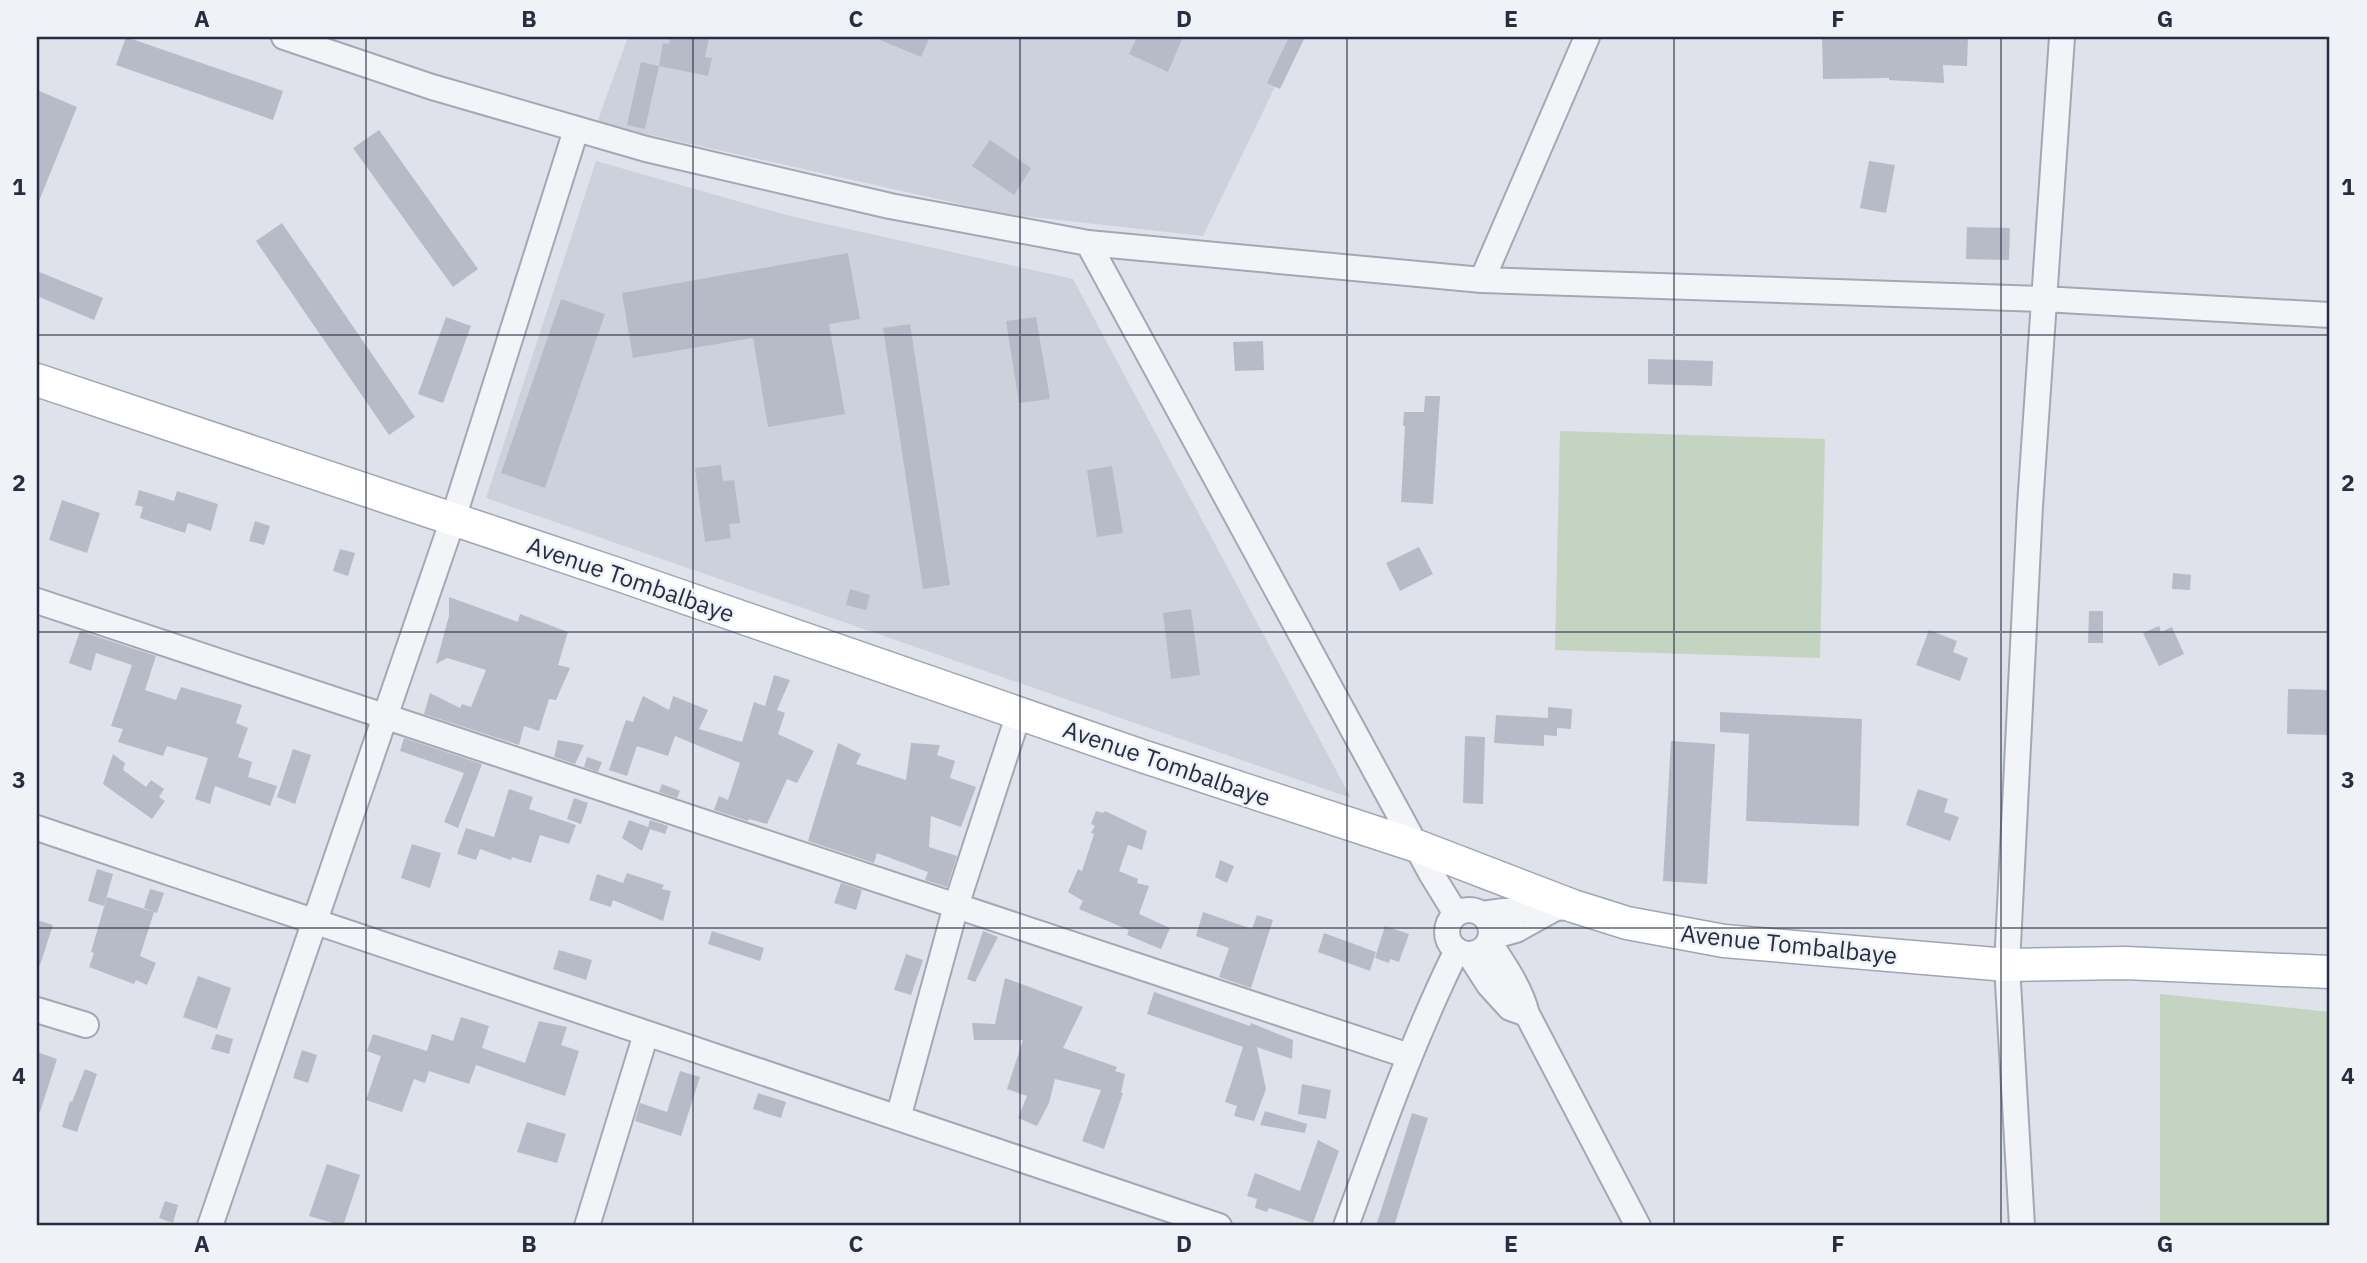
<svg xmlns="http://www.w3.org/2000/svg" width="2367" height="1263" viewBox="0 0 2367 1263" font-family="'IBM Plex Sans',sans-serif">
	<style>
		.built { fill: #cdd1dc }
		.green { fill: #c3d4c0 }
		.building { fill: #b6bbc7 }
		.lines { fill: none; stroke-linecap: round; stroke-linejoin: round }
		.minor-casing { stroke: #a4a8b4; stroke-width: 28 }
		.major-casing { stroke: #9ea5b6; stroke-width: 35 }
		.minor { stroke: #f3f4f8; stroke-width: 24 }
		.major { stroke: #fff; stroke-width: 32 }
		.grid { fill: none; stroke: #272e42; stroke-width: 2; stroke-opacity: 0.55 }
		.labels { text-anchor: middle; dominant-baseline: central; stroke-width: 5; stroke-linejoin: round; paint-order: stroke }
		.street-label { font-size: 24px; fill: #272e42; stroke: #eff2f7 }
		.neatline { fill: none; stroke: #272e42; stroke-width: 2.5 }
		.grid-label { font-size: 23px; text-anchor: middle; font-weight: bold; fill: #272e42 }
	</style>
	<rect width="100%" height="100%" fill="#dfe2ea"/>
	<!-- built -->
	<path class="built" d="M628 37H1299L1203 236 1005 214 597 123Z
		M596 161 790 216 1073 279 1351 798 486 498Z"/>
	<!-- green -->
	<path class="green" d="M1560 431 1825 439 1820 658 1555 650Z
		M2160 994 2330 1012V1226H2160Z"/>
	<!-- building -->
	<path class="building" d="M126 37 283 91 273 120 116 65Z
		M670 37H709L705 57 712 58 708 76 659 66 663 43 669 44Z
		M873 37H930L921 57Z
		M1137 37H1183L1168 72 1129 54Z
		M1289 37H1305L1280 89 1267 83Z
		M1822 37H1968L1967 66 1943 65 1944 83 1889 80V78L1823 79Z
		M641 62 659 66 645 129 627 125Z
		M37 90 77 107 37 206Z
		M379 130 478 269 453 287 353 148Z
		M990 140 1031 168 1014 195 972 166Z
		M1869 161 1895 165 1886 213 1860 208Z
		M282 223 415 417 389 435 256 241Z
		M1967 227 2010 228 2009 260 1966 259Z
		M848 253 860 319 829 324 845 414 768 427 753 338 633 358 622 293Z
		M37 271 103 298 94 320 37 296Z
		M561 299 605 314 545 488 501 473Z
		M446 317 471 326 443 403 418 394Z
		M1036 317 1050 399 1019 403 1006 321Z
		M910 324 950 585 923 589 883 328Z
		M1263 341 1264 370 1235 371 1233 342Z
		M1648 359 1713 361 1712 386 1648 384Z
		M1425 396H1440L1433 504 1401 502 1405 426H1403L1404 412H1424Z
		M721 465 723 481 734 480 740 523 729 524 731 538 705 542 695 468Z
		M1112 466 1123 533 1097 537 1087 470Z
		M139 490 174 501 177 491 218 504 211 531 188 523 185 533 140 518 143 507 135 505Z
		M62 500 100 513 87 553 49 540Z
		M255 521 270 526 264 545 249 541Z
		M1419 547 1433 574 1400 591 1386 563Z
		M340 549 355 553 348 576 333 571Z
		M2173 573 2191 575 2190 590 2172 589Z
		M850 589 870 595 866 610 846 605Z
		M449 597 518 622 520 614 568 632 558 665 570 668 556 700 549 699 539 731 524 726 519 745 424 714 430 693 460 708 462 704 471 707 486 670 447 658 436 664 449 616Z
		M1191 609 1200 675 1171 679 1163 613Z
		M2089 611H2103V643H2088Z
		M2159 626 2161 632 2172 627 2184 654 2159 666 2143 633Z
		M1929 630 1957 641 1953 652 1968 658 1960 681 1916 665Z
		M80 631 156 656 145 690 176 700 181 687 242 705 236 723 248 728 238 757 252 762 248 777 277 786 270 806 215 786 210 804 195 799 208 758 167 746 163 756 118 742 123 729 111 726 132 665 96 653 91 671 69 663Z
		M774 675 790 680 777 710 785 713 778 734 814 751 797 783 787 779 767 824 749 819 748 821 714 810 719 796 728 800 740 763 675 736 668 756 637 746 627 776 609 770 626 720 633 722 643 696 669 710 673 696 708 710 699 729 742 742 754 702 765 706Z
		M2288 689 2330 690V735L2287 734Z
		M1548 707 1572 709 1571 729 1557 728V736L1544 735V746L1494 743 1496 715 1548 718Z
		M1720 712 1862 719 1859 826 1746 821 1749 734 1720 732Z
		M1465 736 1485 737 1483 804 1463 803Z
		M404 738 482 764 458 828 444 822 464 773 400 751Z
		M558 740 584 745 575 764 554 757Z
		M1671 741 1715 744 1707 884 1663 881Z
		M838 743 861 754 856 764 906 780 911 743 940 745 937 755 955 761 950 778 976 787 961 827 931 816 929 847 957 856 947 887 925 880 928 872 877 853 874 863 808 841Z
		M293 749 311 755 295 804 277 797Z
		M113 754 125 763 123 770 146 787 151 780 164 789 159 797 165 801 152 819 103 784Z
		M587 757 602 762 598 772 584 767Z
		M662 784 680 791 677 798 659 792Z
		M509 789 533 797 529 809 576 825 569 844 540 835 531 863 512 857 511 860 480 849 476 860 457 854 466 828 494 837Z
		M1918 789 1948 799 1944 812 1959 817 1950 841 1906 825Z
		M574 798 588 803 581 824 567 819Z
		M1096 811 1103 813 1105 811 1147 831 1142 850 1128 845 1119 871 1138 879 1137 883 1149 886 1139 914 1170 928 1161 949 1127 935 1129 930 1079 909 1083 901 1068 892 1078 869 1082 871 1094 834 1091 833 1095 826 1091 824Z
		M629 820 648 827 650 820 668 826 665 834 650 829 642 851 622 838Z
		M412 844 441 853 430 888 401 878Z
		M1220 860 1234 866 1227 883 1215 877Z
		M97 869 113 874 104 906 88 901Z
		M627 873 664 885 662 889 671 891 663 921 613 900 611 907 589 900 597 874 623 883Z
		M841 883 862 890 856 910 834 903Z
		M150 889 164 893 157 913 144 908Z
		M107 897 154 912 140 956 156 963 147 985 136 980 134 984 89 967 94 953 91 952Z
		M1203 912 1252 929 1257 915 1273 920 1251 988 1219 977 1229 948 1196 936Z
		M37 920 53 925 40 965 37 964Z
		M1385 926 1409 934 1399 962 1390 959 1389 963 1375 958Z
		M712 931 764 948 760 961 708 944Z
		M983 931 998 937 975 982 967 979Z
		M1324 933 1376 952 1370 971 1318 952Z
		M559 950 592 960 586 980 553 969Z
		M906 954 923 960 911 995 894 990Z
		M198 976 231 988 217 1029 183 1017Z
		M1005 978 1083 1007 1063 1048 1117 1067 1115 1071 1125 1074 1121 1093H1123L1104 1149 1082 1141 1101 1090 1055 1079 1049 1103 1037 1126 1018 1118 1027 1096 1007 1089 1023 1040H974L972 1023 995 1024Z
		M1154 992 1250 1026 1251 1023 1293 1040 1292 1059 1257 1047 1266 1089 1254 1121 1234 1116 1237 1106 1225 1102 1243 1047 1147 1014Z
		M461 1017 489 1026 482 1048 525 1063 539 1021 567 1027 561 1045 579 1051 565 1096 476 1065 469 1084 429 1071 425 1083 414 1079 402 1112 366 1100 381 1056 367 1051 373 1034 427 1051 432 1034 453 1041Z
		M216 1034 233 1039 229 1054 211 1049Z
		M302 1050 317 1055 308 1083 293 1078Z
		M37 1052 57 1059 40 1112 37 1111Z
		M85 1069 97 1074 77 1132 62 1127 70 1101 72 1102Z
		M680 1071 700 1077 681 1136 635 1121 640 1103 667 1112Z
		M1302 1084 1331 1090 1326 1119 1298 1114Z
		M758 1093 786 1102 781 1118 753 1109Z
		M1265 1111 1307 1124 1305 1133 1260 1125Z
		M1412 1113 1428 1118 1394 1226H1376Z
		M527 1122 566 1134 557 1163 517 1152Z
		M1318 1140 1339 1151 1313 1223 1269 1208 1267 1212 1255 1208 1257 1199 1247 1196 1255 1173 1300 1191Z
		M327 1164 360 1175 343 1226 309 1216Z
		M165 1201 178 1205 173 1223 159 1218Z"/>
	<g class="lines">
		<defs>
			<path id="minor" d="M284 37 432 87 646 149 890 206 1088 243 1482 280 2043 299 2330 315
				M1088 243 1432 875 1456 914
				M1482 280 1587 37
				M37 601 1409 1056
				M37 828 1219 1226
				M1447 932a22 22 0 1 1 44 0a22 22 0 1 1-44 0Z
				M1483 914C1514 907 1541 912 1572 906
				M1491 937 1516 930 1552 910
				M1489 942C1504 965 1520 987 1527 1014L1638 1226
				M1469 954 1489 985 1510 1008 1527 1014
				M37 1010 86 1025
				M898 1118 956 906 1019 713
				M210 1226 453 519 576 130
				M587 1226 646 1034
				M1346 1226C1380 1133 1413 1039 1457 950
				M2022 1226 2007 965 2030 506 2062 37"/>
			<path id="major" d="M37 380 614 573 1142 756 1417 846 1573 906 1627 923 1724 941 2007 965 2125 963 2330 972"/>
		</defs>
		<!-- minor casing -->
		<use href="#minor" class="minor-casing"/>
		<!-- major casing -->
		<use href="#major" class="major-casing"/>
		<!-- minor -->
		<use href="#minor" class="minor"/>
		<!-- major -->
		<use href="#major" class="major"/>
	</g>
	<!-- grid -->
	<path class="grid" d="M366 37V1226M693 37V1226M1020 37V1226M1347 37V1226M1674 37V1226M2001 37V1226M37 335H2330M37 632H2330M37 928H2330"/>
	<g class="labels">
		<!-- street labels -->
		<g class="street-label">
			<text transform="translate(631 579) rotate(19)">Avenue Tombalbaye</text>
			<text transform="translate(1167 763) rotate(19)">Avenue Tombalbaye</text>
			<text transform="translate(1789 944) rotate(6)">Avenue Tombalbaye</text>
		</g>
	</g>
	<!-- border -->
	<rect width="2367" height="1263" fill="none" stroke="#eff2f7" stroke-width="77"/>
	<rect x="38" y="38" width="2290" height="1186" class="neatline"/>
	<g class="grid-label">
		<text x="202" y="27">A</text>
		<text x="529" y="27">B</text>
		<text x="856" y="27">C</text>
		<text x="1184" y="27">D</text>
		<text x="1511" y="27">E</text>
		<text x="1838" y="27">F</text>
		<text x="2165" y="27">G</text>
		<text x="19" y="195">1</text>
		<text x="2348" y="195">1</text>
		<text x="19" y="491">2</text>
		<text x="2348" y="491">2</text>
		<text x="19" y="788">3</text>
		<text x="2348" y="788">3</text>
		<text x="19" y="1084">4</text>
		<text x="2348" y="1084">4</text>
		<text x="202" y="1252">A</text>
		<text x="529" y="1252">B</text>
		<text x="856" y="1252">C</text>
		<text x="1184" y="1252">D</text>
		<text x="1511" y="1252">E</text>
		<text x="1838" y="1252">F</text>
		<text x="2165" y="1252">G</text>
	</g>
</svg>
